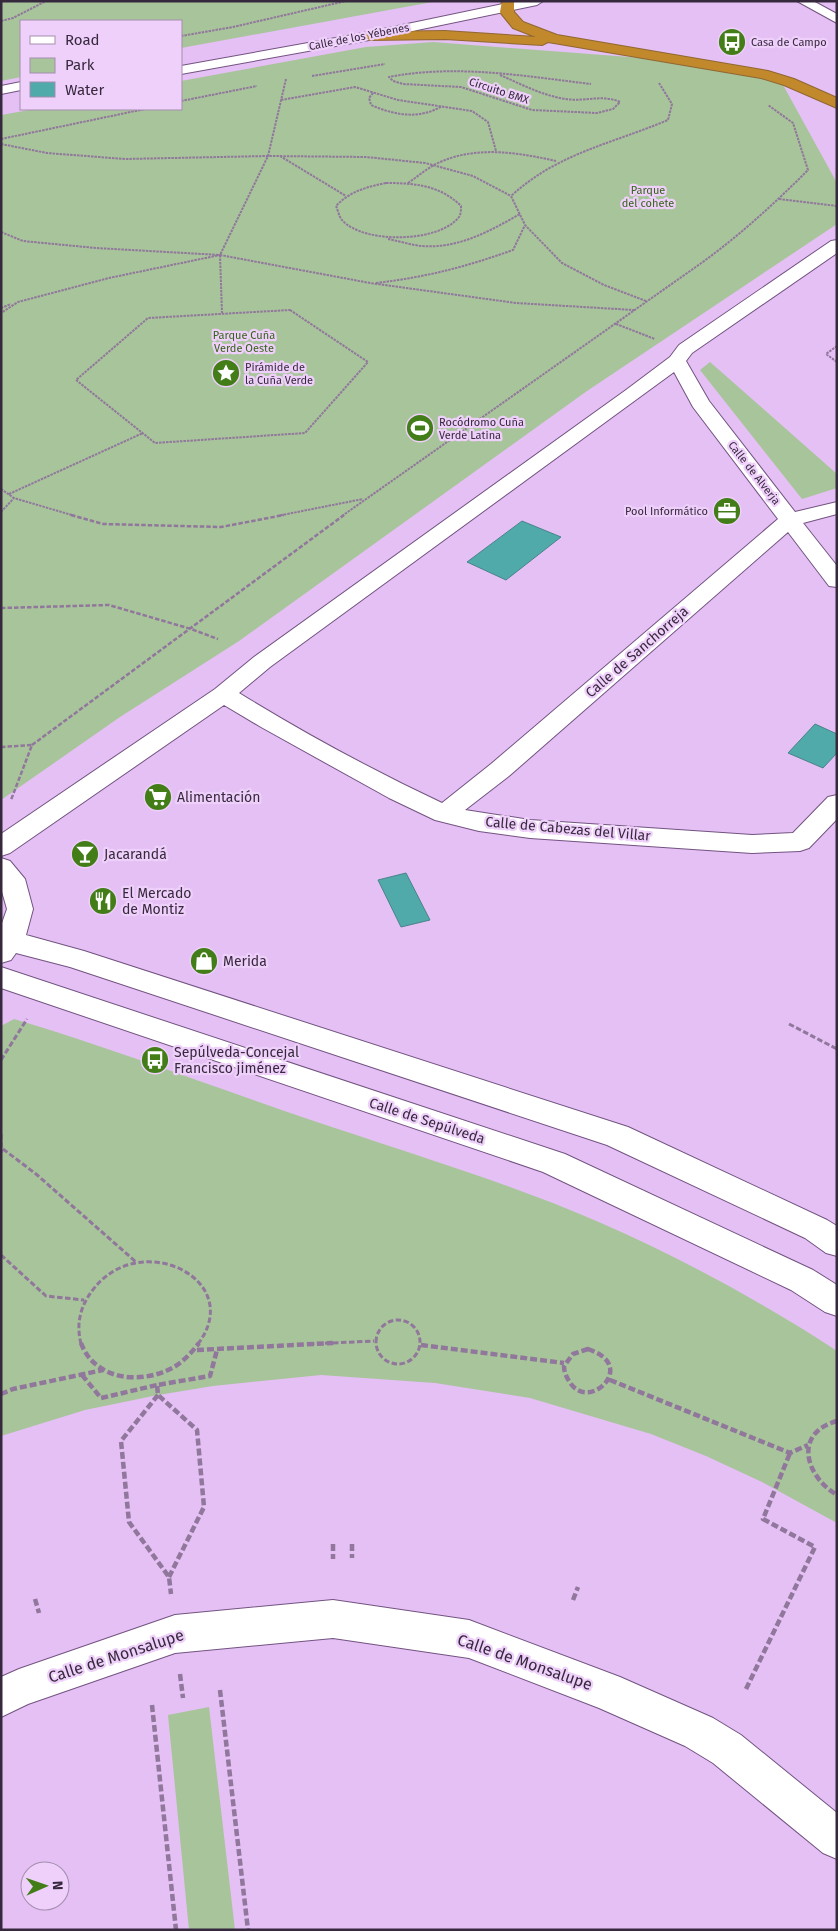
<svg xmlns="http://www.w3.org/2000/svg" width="838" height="1931" viewBox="0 0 838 1931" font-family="'Fira Sans',sans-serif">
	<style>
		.green { fill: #a8c49b }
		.water { fill: #51aaaa; stroke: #498389 }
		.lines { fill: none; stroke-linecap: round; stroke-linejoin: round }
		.minor-casing { stroke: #735381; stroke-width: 2 }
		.highway-casing { stroke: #916732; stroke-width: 2 }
		.path-far3 { stroke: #90779b; stroke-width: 2; stroke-dasharray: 2.5 1; stroke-linecap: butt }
		.path-far2 { stroke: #90779b; stroke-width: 2.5; stroke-dasharray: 4.5 2; stroke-linecap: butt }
		.path-far1 { stroke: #90779b; stroke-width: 3; stroke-dasharray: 5.5 2.5; stroke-linecap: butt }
		.path { stroke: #90779b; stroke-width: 4.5; stroke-dasharray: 7 3; stroke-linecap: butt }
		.minor { fill: #fff; fill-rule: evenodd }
		.highway { fill: #c1892c; fill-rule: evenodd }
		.labels { text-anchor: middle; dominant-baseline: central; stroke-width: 4.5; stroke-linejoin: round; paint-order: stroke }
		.far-street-label { font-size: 11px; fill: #37293d; stroke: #eed0fa }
		.far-poi-label { font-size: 11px; fill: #37293d; stroke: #eed0fa; text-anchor: start }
		.far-park-label { font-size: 11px; fill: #366319; stroke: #eed0fa }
		.street-label { font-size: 14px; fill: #37293d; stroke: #eed0fa }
		.poi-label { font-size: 14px; fill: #37293d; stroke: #eed0fa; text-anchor: start }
		.near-street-label { font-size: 16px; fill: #37293d; stroke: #eed0fa }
	</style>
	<rect width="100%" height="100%" fill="#e4c0f4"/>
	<!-- green -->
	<path class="green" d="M1 1H438L181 48V21H21V77L1 81Z
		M433 42 734 65 777 74 837 183V224L587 391 239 641 120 717 1 800V115L35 109H181V81L366 47Z
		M710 362 837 474V488L802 499 700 370Z
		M14 1019C111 1048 206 1084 302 1117 402 1151 504 1181 601 1223 683 1259 762 1302 837 1351V1523L762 1482 706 1456 651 1434 530 1398 435 1383 321 1375 213 1386 158 1395 85 1410 1 1436V1026Z
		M209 1707 235 1930H189L168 1715Z"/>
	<!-- water -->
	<path class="water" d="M522 521 561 537 506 580 467 562Z
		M815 724 837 734V753L823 768 788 753Z
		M406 873 430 920 401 927 378 880Z"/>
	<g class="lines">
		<defs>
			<path id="minor" d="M517 1H543L537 5 369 40 181 74V66L369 32Z
				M797 1H813L837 14V23Z
				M21 82V90L1 94V86Z
				M837 240V253L692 353 686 361 709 401 795 512 837 502V514L803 523 837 566V587L829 586 788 532 509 776 465 810 530 820 752 835 793 833 828 797 837 795V819L809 848 800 851 752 853 530 838 479 831 435 820 389 798 261 727 224 705 10 853 1 856V834L215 689 254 657 626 390 670 357 679 345 831 241ZM674 372 693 407 778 519 491 764 442 803C372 770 304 733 239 693L270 667Z
				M1 858 10 861 25 879 33 909 26 935 84 951 628 1127 827 1220 837 1226V1256L826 1253 805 1238 607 1145 70 967 16 953 11 960 1 963V926L7 909 1 888Z
				M1 967 565 1154 813 1270 837 1285V1316L825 1312 791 1290 543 1172 1 988Z
				M333 1600 469 1620 620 1677 713 1718 741 1735 837 1813V1859L823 1853 713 1763 685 1746 599 1708 469 1658 333 1638 175 1653 28 1704 1 1717V1677L19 1669 175 1615Z"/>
			<path id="highway" d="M502 1H514V12L523 22 557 35 768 71 794 79 837 98V108L784 85 761 78 548 42 542 45 445 39 369 40 362 36 369 32 445 31 536 37 513 28 500 12Z"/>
		</defs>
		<!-- minor casing -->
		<use href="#minor" class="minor-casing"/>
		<!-- highway casing -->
		<use href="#highway" class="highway-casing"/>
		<!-- path-far3 -->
		<path class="path-far3" d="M1 21 13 18 46 1
			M181 36 233 27 346 1
			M500 75C521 84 543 96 566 99 584 102 603 94 620 102L613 109 597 113 532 110 461 87 403 84 393 81 389 77C456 64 524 76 591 84
			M312 76 385 64
			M286 79 268 156 220 255 370 283 516 303 634 310
			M373 93 369 98 371 105C394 115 419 120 442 106
			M281 100 355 87 398 100 472 111 488 122 496 151
			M181 101 257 86
			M1 139 145 109
			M1 144 47 153 125 159 268 156 366 157 425 163 473 176 511 196
			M280 156 346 196
			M386 183C414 183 440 185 461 206 461 210 461 214 459 217 439 243 363 244 342 220 339 217 338 210 336 206 350 191 367 187 386 183Z
			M408 183C417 177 425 170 434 165 472 145 516 152 556 161
			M779 199 837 206
			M1 232 23 241 96 248 220 255 109 278 18 302 1 313
			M388 239C399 241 411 245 422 246 458 249 490 231 520 214
			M220 255 222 313
			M376 283C427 277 465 267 513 250L525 225
			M646 301 604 285 562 263 525 225 511 196C558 153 611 144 668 120L672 104 659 83
			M1 308 11 304
			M290 310 368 362 305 433 155 443 76 380 148 318Z
			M616 324 655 339
			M837 346 826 354 837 362
			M1 489 14 498 75 516
			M9 494 143 433
			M1 512 14 498
			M277 516 363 499
			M342 516 700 264C739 236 774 204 808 170L793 123 768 105"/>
		<!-- path-far2 -->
		<path class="path-far2" d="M71 515 103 524 221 527 284 515
			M1 608 109 605 191 629 218 639
			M32 745 344 515
			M1 747 32 745 11 800"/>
		<!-- path-far1 -->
		<path class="path-far1" d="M789 1024 837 1049
			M1 1060 27 1019
			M1 1134V1153
			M3 1149 36 1174 136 1262
			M1 1255 46 1296 84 1300
			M376 1342a22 22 0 1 1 44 0a22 22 0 1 1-44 0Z
			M81 1344C76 1324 80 1307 92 1291 138 1227 247 1279 198 1344
			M309 1344 374 1341"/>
		<!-- path -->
		<path class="path" d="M81 1343C95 1381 142 1385 174 1367 184 1361 192 1352 199 1343
			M421 1345 564 1363
			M588 1349C593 1351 598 1353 602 1356 627 1374 589 1408 571 1384 567 1378 564 1373 564 1366L573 1354Z
			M197 1350 333 1343
			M82 1375 101 1398 157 1385
			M610 1380 790 1453 808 1445
			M1 1394 13 1389 103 1370
			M158 1395 121 1441 129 1522 169 1577 171 1594
			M837 1421C793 1433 805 1476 837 1495
			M333 1544V1559
			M352 1544V1558
			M169 1577 204 1507 197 1430 158 1395 157 1385 210 1376 217 1350
			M35 1599 39 1613
			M573 1600 578 1587
			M180 1674 183 1698
			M746 1689 815 1547 763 1519 790 1453
			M220 1690 248 1930
			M152 1705 176 1930"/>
		<!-- minor -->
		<use href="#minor" class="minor"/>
		<!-- highway -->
		<use href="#highway" class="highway"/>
	</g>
	<!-- icons -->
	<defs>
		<symbol id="bus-disc" viewBox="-11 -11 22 22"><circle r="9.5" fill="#427d18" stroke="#eed0fa"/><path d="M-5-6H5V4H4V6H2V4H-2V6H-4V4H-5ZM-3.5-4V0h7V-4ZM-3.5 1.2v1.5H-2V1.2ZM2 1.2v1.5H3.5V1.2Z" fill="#fff"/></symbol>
		<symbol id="sight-disc" viewBox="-11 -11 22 22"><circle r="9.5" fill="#427d18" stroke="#eed0fa"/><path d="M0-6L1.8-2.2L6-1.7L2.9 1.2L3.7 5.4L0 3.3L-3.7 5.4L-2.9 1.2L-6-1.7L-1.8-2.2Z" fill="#fff"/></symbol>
		<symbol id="stadium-disc" viewBox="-11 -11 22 22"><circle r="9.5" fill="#427d18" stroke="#eed0fa"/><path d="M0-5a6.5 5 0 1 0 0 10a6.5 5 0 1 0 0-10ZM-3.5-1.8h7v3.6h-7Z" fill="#fff"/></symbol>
		<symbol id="office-disc" viewBox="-11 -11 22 22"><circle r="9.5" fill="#427d18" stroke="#eed0fa"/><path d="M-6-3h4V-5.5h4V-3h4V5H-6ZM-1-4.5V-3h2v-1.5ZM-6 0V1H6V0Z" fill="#fff"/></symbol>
		<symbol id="supermarket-disc" viewBox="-11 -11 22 22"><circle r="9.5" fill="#427d18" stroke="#eed0fa"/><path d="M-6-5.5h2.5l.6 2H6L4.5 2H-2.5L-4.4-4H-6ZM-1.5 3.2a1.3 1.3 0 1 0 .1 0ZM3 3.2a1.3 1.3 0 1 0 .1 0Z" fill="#fff"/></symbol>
		<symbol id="bar-disc" viewBox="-11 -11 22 22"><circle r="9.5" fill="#427d18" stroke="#eed0fa"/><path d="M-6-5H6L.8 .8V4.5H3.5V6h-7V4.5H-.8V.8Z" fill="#fff"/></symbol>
		<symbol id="restaurant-disc" viewBox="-11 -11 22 22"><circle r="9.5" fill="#427d18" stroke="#eed0fa"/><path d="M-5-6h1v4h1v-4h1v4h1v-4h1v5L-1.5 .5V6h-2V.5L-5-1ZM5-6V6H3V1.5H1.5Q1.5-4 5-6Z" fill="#fff"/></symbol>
		<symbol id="shop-disc" viewBox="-11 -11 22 22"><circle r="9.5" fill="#427d18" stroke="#eed0fa"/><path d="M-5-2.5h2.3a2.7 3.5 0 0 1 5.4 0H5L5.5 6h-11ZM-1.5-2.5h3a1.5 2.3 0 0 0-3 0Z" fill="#fff"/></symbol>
	</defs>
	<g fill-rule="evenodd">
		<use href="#bus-disc" x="716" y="26" width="32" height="32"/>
		<use href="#sight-disc" x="210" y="357" width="32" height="32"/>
		<use href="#stadium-disc" x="404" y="412" width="32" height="32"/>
		<use href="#office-disc" x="711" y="495" width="32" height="32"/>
		<use href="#supermarket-disc" x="142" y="781" width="32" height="32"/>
		<use href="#bar-disc" x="69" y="838" width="32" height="32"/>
		<use href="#restaurant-disc" x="87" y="885" width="32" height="32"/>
		<use href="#shop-disc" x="188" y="945" width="32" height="32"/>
		<use href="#bus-disc" x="139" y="1044" width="32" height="32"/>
	</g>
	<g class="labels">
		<!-- far-street labels -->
		<g class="far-street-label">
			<text transform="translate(359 37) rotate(-11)">Calle de los Yébenes</text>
			<text transform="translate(499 91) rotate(18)">Circuito BMX</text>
			<text transform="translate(754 473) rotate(52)">Calle de Alverja</text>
		</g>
		<!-- far-poi labels -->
		<g class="far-poi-label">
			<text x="751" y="42">Casa de Campo</text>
			<text x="245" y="367">Pirámide de<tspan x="245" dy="13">la Cuña Verde</tspan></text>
			<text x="439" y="422">Rocódromo Cuña<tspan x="439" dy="13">Verde Latina</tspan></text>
			<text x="708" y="511" text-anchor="end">Pool Informático</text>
		</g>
		<!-- far-park labels -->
		<g class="far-park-label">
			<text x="648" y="190">Parque<tspan x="648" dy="13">del cohete</tspan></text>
			<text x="244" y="335">Parque Cuña<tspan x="244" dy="13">Verde Oeste</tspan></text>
		</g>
		<!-- street labels -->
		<g class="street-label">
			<text transform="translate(637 652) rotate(-41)">Calle de Sanchorreja</text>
			<text transform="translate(568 829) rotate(5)">Calle de Cabezas del Villar</text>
			<text transform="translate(427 1121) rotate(18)">Calle de Sepúlveda</text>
		</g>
		<!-- poi labels -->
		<g class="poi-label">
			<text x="177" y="797">Alimentación</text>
			<text x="104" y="854">Jacarandá</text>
			<text x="122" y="893">El Mercado<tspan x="122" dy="16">de Montiz</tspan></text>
			<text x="223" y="961">Merida</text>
			<text x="174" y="1052">Sepúlveda-Concejal<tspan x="174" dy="16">Francisco jiménez</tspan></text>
		</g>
		<!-- near-street labels -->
		<g class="near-street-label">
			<text transform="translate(116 1656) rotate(-18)">Calle de Monsalupe</text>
			<text transform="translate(525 1662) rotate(19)">Calle de Monsalupe</text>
		</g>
	</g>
	<!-- border -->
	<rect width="838" height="1931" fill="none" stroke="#37293d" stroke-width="5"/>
	<!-- legend -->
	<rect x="20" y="20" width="162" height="90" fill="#eed0fa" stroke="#a58dae"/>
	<rect x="30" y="36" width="25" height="8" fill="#ffffff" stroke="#a58dae"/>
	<text x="65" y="45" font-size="15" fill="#37293d">Road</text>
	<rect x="30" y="58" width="25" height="15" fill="#a8c49b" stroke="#a58dae"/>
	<text x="65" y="70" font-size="15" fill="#37293d">Park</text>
	<rect x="30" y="82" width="25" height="15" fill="#51aaaa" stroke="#a58dae"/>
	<text x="65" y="95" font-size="15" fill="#37293d">Water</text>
	<!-- north arrow -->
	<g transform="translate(45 1886) rotate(88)"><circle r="24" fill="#eed0fa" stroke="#a58dae"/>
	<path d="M0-4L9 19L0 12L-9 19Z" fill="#427d18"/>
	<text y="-8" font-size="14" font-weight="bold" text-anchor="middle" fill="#37293d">N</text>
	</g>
</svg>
